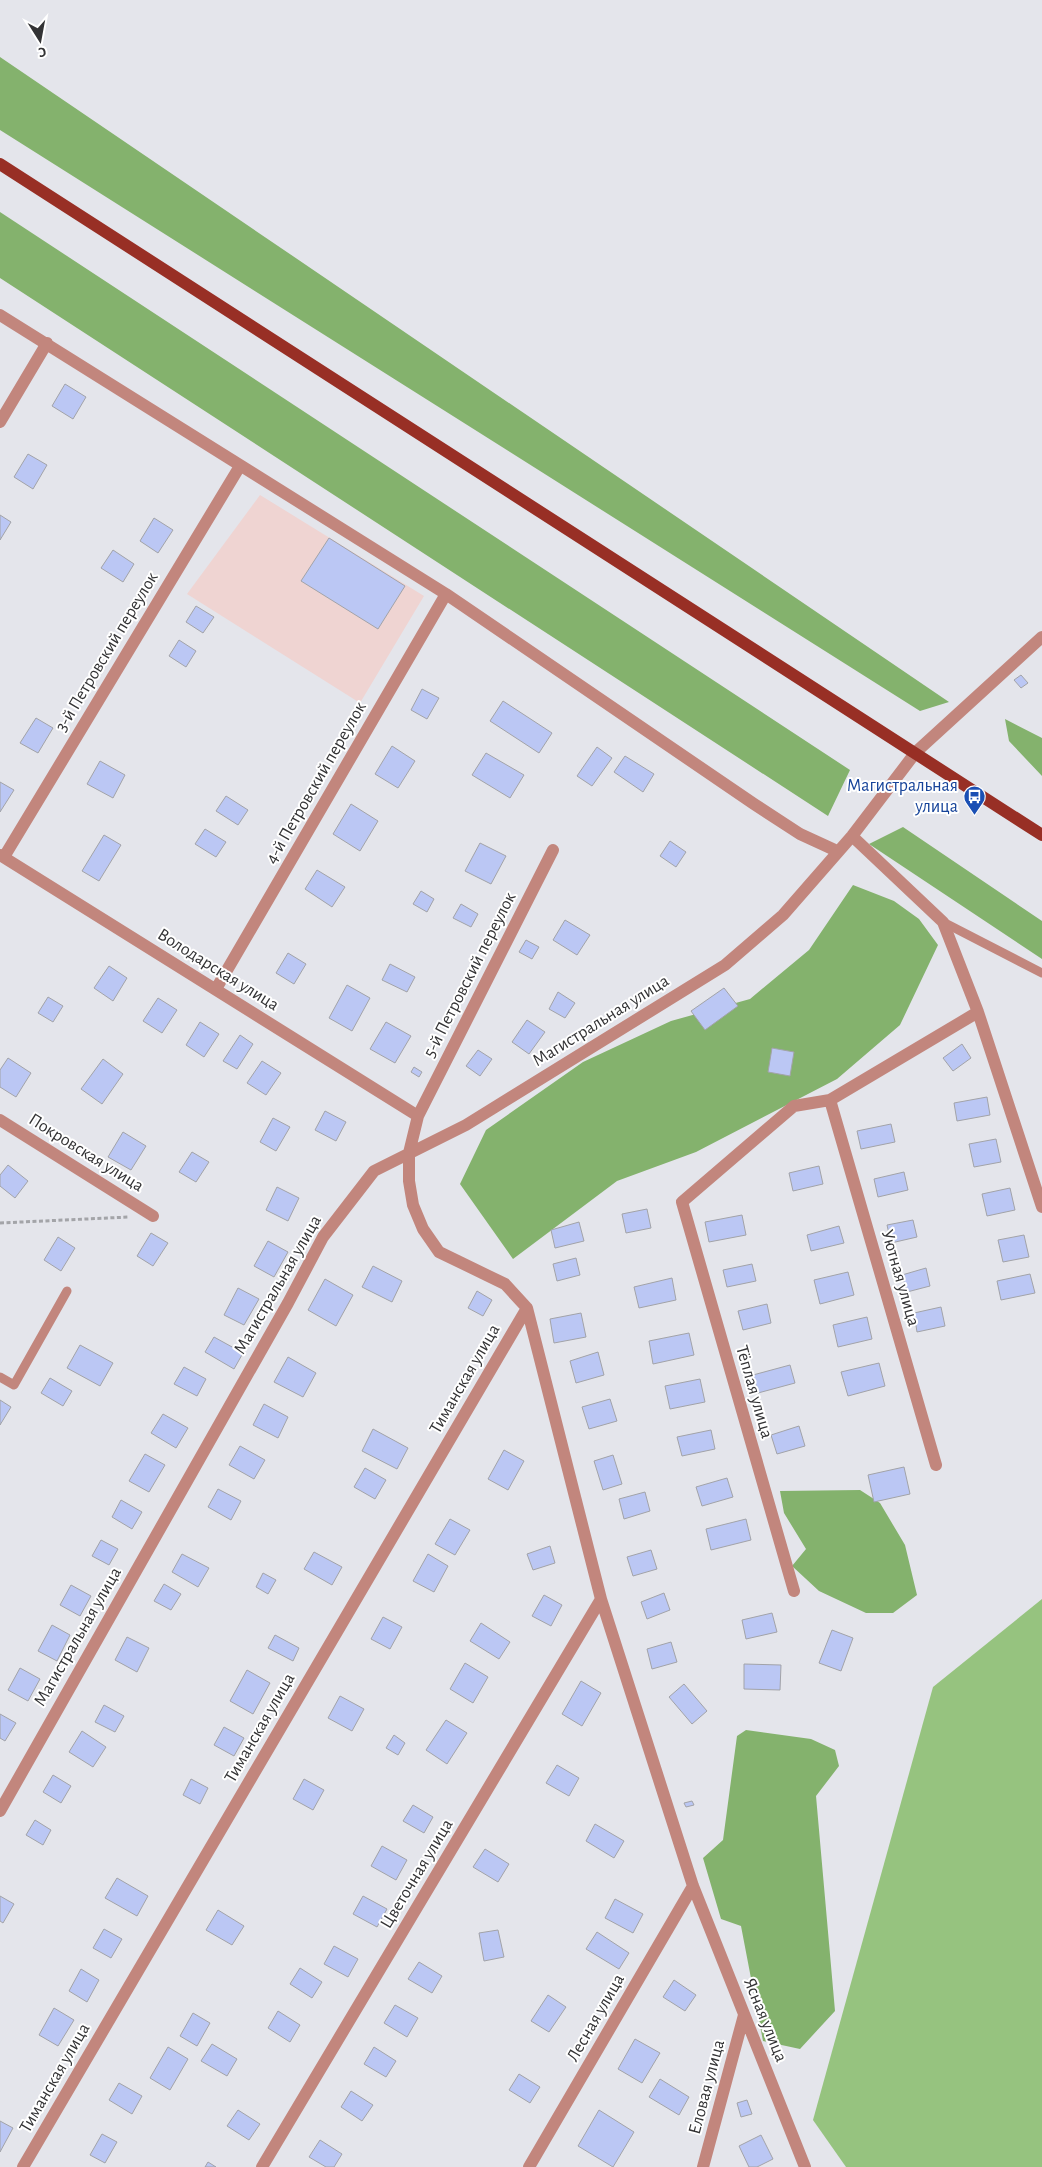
<svg xmlns="http://www.w3.org/2000/svg" width="1042" height="2167" viewBox="0 0 1042 2167" font-family="'Alegreya Sans',sans-serif">
	<style>
		.industrial { fill: #efd4d2 }
		.green { fill: #96c37f }
		.forest { fill: #84b26d }
		.building { fill: #bbc7f4; stroke: #a2a3a8 }
		.lines { fill: none; stroke-linecap: round; stroke-linejoin: round }
		.path { stroke: #a3a4a8; stroke-width: 3; stroke-dasharray: 4 2.5; stroke-linecap: butt }
		.service { stroke: #c2867d; stroke-width: 9 }
		.minor { stroke: #c2867d; stroke-width: 12 }
		.primary { stroke: #982f25; stroke-width: 12 }
		.labels { text-anchor: middle; dominant-baseline: central; stroke-width: 4; stroke-linejoin: round; paint-order: stroke }
		.street-label { font-size: 18px; fill: #333335; stroke: #fff }
		.transit-label { font-size: 18px; fill: #164399; stroke: #fff; text-anchor: end }
	</style>
	<rect width="100%" height="100%" fill="#e4e5eb"/>
	<!-- industrial -->
	<path class="industrial" d="M260 495 424 596 360 703 187 594Z"/>
	<!-- green -->
	<path class="green" d="M1042 1599V2167H846L813 2120 933 1687Z"/>
	<!-- forest -->
	<path class="forest" d="M0 57 949 702 920 711 0 130Z
		M0 212 850 770 828 816 0 278Z
		M1005 719 1042 738V776L1009 741Z
		M903 827 1042 921V959L869 844Z
		M853 885 894 901 919 919 938 945 900 1025 837 1079 696 1152 617 1181 513 1259 460 1184 486 1130 583 1062 671 1021 750 999 809 950Z
		M860 1490 880 1503 905 1545 917 1595 893 1613H866L819 1591 792 1566 806 1549 784 1513 780 1491Z
		M746 1730 811 1739 835 1750 839 1766 816 1796 835 2011 800 2049 763 2041 741 1926 721 1919 703 1858 723 1840 737 1736Z"/>
	<!-- building -->
	<path class="building" d="M65 384 86 397 73 419 52 406Z
		M28 454 47 465 33 489 14 477Z
		M0 515 11 522 0 540Z
		M154 518 173 530 158 553 140 541Z
		M329 538 405 586 378 629 301 581Z
		M113 550 134 564 123 582 101 568Z
		M196 606 214 617 203 633 186 622Z
		M179 640 196 651 186 667 169 656Z
		M1021 675 1028 683 1021 688 1014 680Z
		M422 689 439 698 427 719 411 710Z
		M503 701 552 733 539 753 490 721Z
		M36 718 53 728 38 753 20 743Z
		M392 746 415 761 398 788 375 774Z
		M597 747 612 758 592 786 577 776Z
		M486 753 524 775 510 798 472 775Z
		M625 756 654 774 643 792 614 772Z
		M100 761 125 775 113 798 87 784Z
		M0 782 14 790 0 812Z
		M226 796 248 810 238 825 216 811Z
		M351 804 378 821 360 851 333 834Z
		M205 829 226 842 216 857 195 844Z
		M104 835 121 845 99 881 82 871Z
		M670 841 686 852 676 867 660 856Z
		M480 843 506 856 491 884 465 871Z
		M317 870 345 887 332 907 305 889Z
		M421 891 434 899 427 912 413 904Z
		M461 904 478 914 471 927 453 918Z
		M565 920 590 935 577 955 553 940Z
		M526 940 539 947 532 959 519 952Z
		M288 953 306 964 294 984 276 973Z
		M390 964 415 977 407 992 382 980Z
		M109 966 127 978 113 1001 94 988Z
		M347 985 370 998 352 1031 329 1018Z
		M724 988 738 1006 705 1030 691 1011Z
		M558 992 575 1003 565 1018 549 1009Z
		M48 997 63 1006 53 1022 38 1013Z
		M158 998 177 1010 162 1033 143 1021Z
		M527 1020 545 1032 529 1054 512 1042Z
		M200 1022 219 1034 204 1057 186 1045Z
		M386 1022 411 1036 395 1063 370 1049Z
		M240 1035 253 1044 237 1069 223 1061Z
		M962 1044 971 1058 953 1071 943 1058Z
		M772 1048 794 1052 790 1076 768 1072Z
		M478 1050 492 1059 480 1076 466 1066Z
		M8 1058 31 1073 16 1097 0 1087V1070Z
		M103 1059 123 1074 102 1104 81 1089Z
		M262 1061 281 1073 266 1095 247 1083Z
		M414 1067 422 1072 419 1077 411 1072Z
		M987 1097 990 1115 957 1121 954 1103Z
		M325 1111 346 1122 336 1141 315 1130Z
		M273 1118 290 1127 276 1151 260 1142Z
		M891 1124 895 1142 861 1149 857 1131Z
		M123 1132 146 1146 131 1170 108 1157Z
		M996 1139 1001 1162 974 1167 969 1144Z
		M192 1152 209 1162 196 1182 179 1172Z
		M8 1165 28 1181 15 1198 0 1186V1175Z
		M819 1166 823 1184 793 1191 789 1173Z
		M904 1172 908 1190 878 1197 874 1179Z
		M277 1187 299 1198 288 1221 266 1210Z
		M1010 1188 1015 1210 987 1216 982 1194Z
		M647 1209 651 1228 626 1233 622 1214Z
		M742 1215 746 1235 709 1242 705 1222Z
		M913 1220 917 1237 891 1243 887 1225Z
		M579 1222 584 1241 555 1248 551 1230Z
		M839 1226 844 1243 811 1251 807 1235Z
		M151 1233 168 1243 153 1266 137 1256Z
		M1024 1235 1029 1257 1003 1262 998 1240Z
		M58 1237 75 1248 61 1271 44 1260Z
		M268 1241 288 1252 274 1277 254 1266Z
		M576 1258 580 1275 557 1281 553 1264Z
		M752 1264 756 1281 727 1287 723 1270Z
		M373 1266 402 1281 392 1302 362 1287Z
		M926 1268 930 1286 907 1292 902 1275Z
		M848 1272 854 1295 820 1304 814 1280Z
		M1030 1274 1035 1293 1001 1300 997 1281Z
		M672 1278 676 1300 639 1308 634 1287Z
		M325 1279 353 1295 336 1326 308 1310Z
		M238 1288 259 1299 244 1325 224 1315Z
		M477 1291 492 1300 483 1316 468 1308Z
		M767 1304 771 1323 743 1330 738 1311Z
		M941 1307 945 1326 917 1332 914 1313Z
		M581 1313 586 1337 554 1343 550 1319Z
		M867 1317 872 1339 838 1347 833 1325Z
		M689 1333 694 1355 653 1364 649 1341Z
		M214 1337 243 1353 234 1369 205 1352Z
		M80 1345 113 1363 100 1386 67 1368Z
		M598 1352 604 1375 576 1383 570 1361Z
		M288 1357 316 1373 303 1397 274 1382Z
		M879 1363 885 1386 848 1396 841 1372Z
		M790 1365 795 1383 758 1393 753 1375Z
		M184 1367 206 1379 197 1396 174 1384Z
		M50 1378 72 1391 63 1406 41 1393Z
		M700 1379 705 1402 670 1409 665 1386Z
		M610 1399 617 1421 589 1429 582 1407Z
		M0 1400 11 1407 0 1425Z
		M264 1404 288 1417 278 1438 253 1425Z
		M163 1414 188 1428 176 1448 151 1433Z
		M799 1426 805 1446 777 1454 771 1435Z
		M373 1429 408 1448 397 1469 362 1451Z
		M711 1430 715 1449 682 1456 677 1437Z
		M240 1446 265 1460 254 1479 229 1465Z
		M504 1450 524 1461 508 1490 488 1479Z
		M145 1454 165 1465 149 1492 129 1481Z
		M613 1455 622 1484 603 1490 594 1461Z
		M904 1467 910 1494 874 1502 868 1475Z
		M365 1468 386 1480 375 1499 354 1487Z
		M727 1478 733 1497 702 1506 696 1487Z
		M218 1489 241 1501 231 1520 208 1507Z
		M645 1492 650 1511 624 1519 619 1499Z
		M121 1500 142 1512 132 1529 112 1517Z
		M450 1519 470 1530 455 1555 435 1544Z
		M746 1519 751 1540 711 1550 706 1529Z
		M101 1540 118 1549 109 1565 92 1556Z
		M550 1546 555 1563 533 1570 527 1554Z
		M651 1550 657 1569 633 1576 627 1557Z
		M314 1552 342 1567 332 1585 304 1569Z
		M182 1554 209 1568 198 1587 172 1572Z
		M428 1554 448 1566 434 1592 413 1581Z
		M263 1573 276 1580 268 1594 256 1587Z
		M164 1584 181 1594 171 1610 154 1601Z
		M71 1585 91 1596 80 1616 60 1605Z
		M664 1593 670 1610 647 1619 641 1602Z
		M544 1595 562 1605 551 1626 532 1616Z
		M772 1613 777 1632 746 1639 742 1620Z
		M383 1617 402 1627 390 1649 371 1639Z
		M481 1623 510 1642 499 1659 470 1641Z
		M52 1625 70 1635 57 1661 38 1651Z
		M832 1630 853 1638 841 1671 819 1663Z
		M275 1635 299 1648 293 1661 268 1648Z
		M127 1637 149 1648 137 1672 115 1660Z
		M671 1642 677 1662 652 1669 647 1649Z
		M465 1663 488 1677 473 1703 450 1689Z
		M744 1664 781 1665 780 1690 744 1689Z
		M20 1668 40 1679 28 1701 8 1690Z
		M247 1670 270 1683 253 1714 230 1701Z
		M581 1681 601 1693 582 1726 562 1714Z
		M684 1684 707 1711 692 1724 669 1697Z
		M340 1696 364 1709 352 1731 328 1718Z
		M104 1705 124 1716 115 1732 95 1722Z
		M0 1714 16 1723 5 1741 0 1738Z
		M446 1720 467 1733 447 1764 426 1750Z
		M224 1727 244 1738 234 1756 214 1745Z
		M82 1731 106 1747 93 1767 69 1752Z
		M394 1735 405 1743 398 1755 386 1748Z
		M557 1765 579 1778 569 1796 546 1783Z
		M53 1775 71 1786 61 1803 43 1792Z
		M191 1779 208 1788 200 1804 183 1795Z
		M304 1779 324 1790 313 1810 293 1799Z
		M692 1801 694 1805 686 1807 684 1803Z
		M413 1805 433 1817 424 1833 403 1821Z
		M35 1820 51 1830 43 1845 26 1835Z
		M595 1824 624 1841 614 1858 586 1841Z
		M382 1846 407 1860 396 1880 371 1866Z
		M485 1849 509 1864 498 1882 473 1867Z
		M117 1878 148 1896 137 1916 105 1898Z
		M0 1896 14 1904 3 1923 0 1921Z
		M363 1896 387 1909 377 1927 353 1914Z
		M615 1899 643 1914 633 1933 605 1918Z
		M218 1910 244 1926 232 1945 206 1930Z
		M104 1929 122 1939 111 1958 93 1948Z
		M498 1930 504 1957 484 1961 479 1933Z
		M597 1932 629 1953 619 1969 586 1949Z
		M334 1946 358 1959 348 1977 324 1964Z
		M419 1962 442 1976 432 1993 408 1979Z
		M300 1968 322 1982 312 1998 290 1984Z
		M81 1969 99 1980 87 2002 69 1991Z
		M674 1980 696 1995 685 2011 663 1997Z
		M548 1995 566 2007 549 2032 531 2021Z
		M395 2005 418 2018 407 2037 384 2023Z
		M54 2008 74 2020 58 2046 39 2035Z
		M278 2011 300 2025 290 2042 268 2028Z
		M193 2013 210 2023 197 2046 180 2036Z
		M635 2039 660 2053 642 2083 618 2069Z
		M212 2044 237 2059 227 2076 201 2061Z
		M168 2047 188 2059 170 2090 150 2078Z
		M374 2047 396 2061 386 2077 364 2064Z
		M519 2074 540 2087 530 2103 509 2090Z
		M660 2079 689 2097 679 2115 649 2097Z
		M119 2083 142 2096 132 2114 109 2100Z
		M351 2091 373 2105 362 2121 341 2107Z
		M747 2100 752 2114 741 2117 737 2103Z
		M238 2110 260 2124 249 2140 227 2126Z
		M599 2110 634 2132 613 2167 578 2146Z
		M0 2121 13 2128 0 2152Z
		M102 2134 117 2142 105 2163 90 2155Z
		M761 2135 773 2159 757 2167H749L739 2146Z
		M320 2140 342 2154 334 2167H326L309 2157Z
		M208 2162 216 2167H205Z"/>
	<g class="lines">
		<!-- path -->
		<path class="path" d="M0 1223 129 1217"/>
		<!-- service -->
		<path class="service" d="M943 922 1042 973
			M0 1377 14 1385 67 1291"/>
		<!-- minor -->
		<path class="minor" d="M0 315 446 594 754 804 800 834 837 851
			M0 422 47 343
			M852 836 943 922 978 1012 1042 1207
			M553 850 418 1116 409 1153V1181L413 1205 423 1229 439 1252 505 1284 527 1308 601 1599 693 1886 805 2167
			M0 855 418 1116
			M4 857 240 466
			M216 989 446 594
			M830 1100 936 1465
			M0 1120 153 1216
			M794 1591 682 1202 794 1106 830 1100 978 1012
			M0 1811 288 1303 323 1237 374 1171 466 1125 725 965 783 915 852 836 916 752 1042 637
			M23 2167 527 1308
			M262 2167 601 1599
			M529 2167 693 1886
			M703 2167 744 2015"/>
		<!-- primary -->
		<path class="primary" d="M0 164 1042 835"/>
	</g>
	<!-- icons -->
	<defs>
		<symbol id="bus-pin" viewBox="-11 -11 22 30"><path d="M0 17L-7.5 6A9.5 9.5 0 1 1 7.5 6Z" fill="#1a4fb4" stroke="#fff"/><path d="M-5-6H5V4H4V6H2V4H-2V6H-4V4H-5ZM-3.5-4V0h7V-4ZM-3.5 1.2v1.5H-2V1.2ZM2 1.2v1.5H3.5V1.2Z" fill="#fff"/></symbol>
	</defs>
	<g fill-rule="evenodd">
		<use href="#bus-pin" x="962" y="784" width="25" height="34"/>
	</g>
	<g class="labels">
		<!-- street labels -->
		<g class="street-label">
			<text transform="translate(107 652) rotate(-59)">3-й Петровский переулок</text>
			<text transform="translate(316 783) rotate(-60)">4-й Петровский переулок</text>
			<text transform="translate(218 970) rotate(32)">Володарская улица</text>
			<text transform="translate(470 975) rotate(-63)">5-й Петровский переулок</text>
			<text transform="translate(601 1021) rotate(-32)">Магистральная улица</text>
			<text transform="translate(86 1153) rotate(32)">Покровская улица</text>
			<text transform="translate(900 1278) rotate(74)">Уютная улица</text>
			<text transform="translate(278 1285) rotate(-60)">Магистральная улица</text>
			<text transform="translate(465 1379) rotate(-60)">Тиманская улица</text>
			<text transform="translate(754 1392) rotate(74)">Тёплая улица</text>
			<text transform="translate(78 1637) rotate(-60)">Магистральная улица</text>
			<text transform="translate(260 1728) rotate(-60)">Тиманская улица</text>
			<text transform="translate(417 1874) rotate(-59)">Цветочная улица</text>
			<text transform="translate(596 2018) rotate(-60)">Лесная улица</text>
			<text transform="translate(765 2020) rotate(68)">Ясная улица</text>
			<text transform="translate(55 2078) rotate(-60)">Тиманская улица</text>
			<text transform="translate(707 2087) rotate(-75)">Еловая улица</text>
		</g>
		<!-- transit labels -->
		<g class="transit-label">
			<text x="958" y="786">Магистральная<tspan x="958" dy="21">улица</tspan></text>
		</g>
	</g>
	<!-- north arrow -->
	<g transform="translate(40 40) rotate(169)" stroke="#ffffff" stroke-width="4" paint-order="stroke">
	<path d="M0-4L9 19L0 12L-9 19Z" fill="#333335"/>
	<text y="-8" font-size="14" font-weight="bold" text-anchor="middle" fill="#333335">С</text>
	</g>
</svg>
